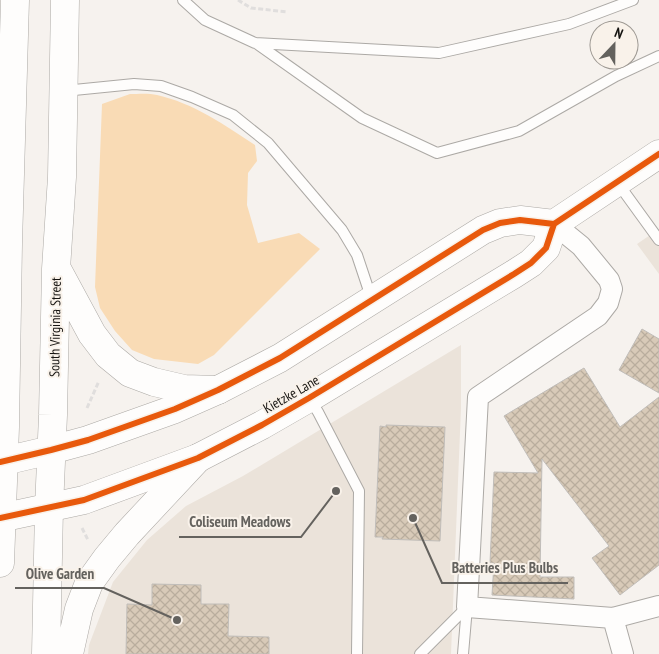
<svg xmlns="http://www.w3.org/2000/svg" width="659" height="654" viewBox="0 0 659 654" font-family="'PT Sans Narrow',sans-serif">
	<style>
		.built { fill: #ebe3da }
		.green { fill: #f9dbb5 }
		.building { fill: url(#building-cross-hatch); stroke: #c0bdb9 }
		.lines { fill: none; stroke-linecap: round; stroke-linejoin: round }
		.service-casing { stroke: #aca9a5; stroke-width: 12 }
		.minor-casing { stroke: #aca9a5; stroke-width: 22 }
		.secondary-casing { stroke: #aca9a5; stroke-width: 29 }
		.primary-casing { stroke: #aca9a5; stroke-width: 29 }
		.path { stroke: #e0dedd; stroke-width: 3; stroke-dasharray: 5 2.5; stroke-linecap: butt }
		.service { stroke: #fefdfc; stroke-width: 10 }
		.minor { stroke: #fefdfc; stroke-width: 20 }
		.secondary { stroke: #fefdfc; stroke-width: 28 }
		.primary { stroke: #fefdfc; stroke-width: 28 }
		.cycleway-casing { stroke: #f9f2ea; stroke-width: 9 }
		.cycleway { stroke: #e8590c; stroke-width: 6 }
		.labels { text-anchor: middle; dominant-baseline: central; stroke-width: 4; stroke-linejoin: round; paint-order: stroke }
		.street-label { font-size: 14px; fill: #161411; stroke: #f9f2ea }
		.leader { fill: none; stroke: #64625e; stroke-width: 2 }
		.callout-dot { fill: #64625e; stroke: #f9f2ea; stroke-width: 2 }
		.callout-label { font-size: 15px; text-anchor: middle; font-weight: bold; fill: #64625e; stroke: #f9f2ea; stroke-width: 4; stroke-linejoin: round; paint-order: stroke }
	</style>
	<defs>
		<pattern id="building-cross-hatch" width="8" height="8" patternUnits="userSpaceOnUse" patternTransform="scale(1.25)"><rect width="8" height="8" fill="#d8cab8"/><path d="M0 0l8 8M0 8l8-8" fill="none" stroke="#b9ad9d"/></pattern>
	</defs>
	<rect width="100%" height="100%" fill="#f6f2ee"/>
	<!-- built -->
	<path class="built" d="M659 229V274L637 244Z
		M461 345V408L451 654H88L89 645 113 582 147 540 186 506 243 476Z"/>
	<!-- green -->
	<path class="green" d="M130 94C138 94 149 93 157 95 193 103 225 125 255 145L257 161 248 173 247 205 258 243 299 233 320 249 214 355 198 364 154 359 132 350 115 331 100 308 95 287 102 104Z"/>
	<!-- building -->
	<path class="building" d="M642 329 659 339V393L619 370Z
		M584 368 620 427 659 397V565L620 595 592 558 609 546 542 459 540 577H574V599L492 595 494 563H490L494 472 538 473 504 416Z
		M386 425 445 427 440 541 382 539 383 537H375L380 426 386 427Z
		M152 584 201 585V604H229L228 636 269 637V654H126L127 604 152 605Z"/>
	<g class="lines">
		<defs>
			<path id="service" d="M183 0 205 20 255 43 439 53 569 24 633 0
				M256 43 362 118 437 153 519 131 616 76 659 56
				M64 91 134 84 161 86 192 97 233 115 268 143 342 230 357 255 372 300
				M617 182 659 240
				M309 398 318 412 359 491 357 654
				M420 654 467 607
				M463 654 467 607"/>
			<path id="minor" d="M554 224 581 246 609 280 612 289 608 303 598 316 478 397 467 607 613 618 659 606
				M613 618 623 654"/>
			<path id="secondary" d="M0 462 51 450 88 440 175 409 218 390 280 358 483 230 500 223 520 220 554 224 659 154
				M0 518 84 500 198 458 262 425 309 398 514 274 531 263 546 248 554 224"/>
			<path id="primary" d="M58 271 92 334 108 355 130 373 154 382 184 389 218 390
				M0 563 5 427 8 244 15 0
				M46 654 49 508 53 415 56 269 62 177 65 0
				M69 654 79 609 89 583 107 558 127 534 198 458"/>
		</defs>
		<!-- service casing -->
		<use href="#service" class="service-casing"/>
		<!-- minor casing -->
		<use href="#minor" class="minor-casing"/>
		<!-- secondary casing -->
		<use href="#secondary" class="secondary-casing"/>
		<!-- primary casing -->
		<use href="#primary" class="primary-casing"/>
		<!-- path -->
		<path class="path" d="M238 0 251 8 288 12
			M87 408 99 381
			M82 528 88 540"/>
		<!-- service -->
		<use href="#service" class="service"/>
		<!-- minor -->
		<use href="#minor" class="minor"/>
		<!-- secondary -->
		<use href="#secondary" class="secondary"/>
		<!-- primary -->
		<use href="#primary" class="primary"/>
		<defs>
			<path id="cycleway" d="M0 462 51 450 88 440 175 409 218 390 280 358 483 230 500 223 520 220 554 224 659 154
				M0 518 84 500 198 458 262 425 309 398 514 274 531 263 546 248 554 224"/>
		</defs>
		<!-- cycleway casing -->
		<use href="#cycleway" class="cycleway-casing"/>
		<!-- cycleway -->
		<use href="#cycleway" class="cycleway"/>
	</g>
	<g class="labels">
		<!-- street labels -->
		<g class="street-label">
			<text transform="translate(55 327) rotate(-89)">South Virginia Street</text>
			<text transform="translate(291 394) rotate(-30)">Kietzke Lane</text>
		</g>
	</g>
	<!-- callouts -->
	<path class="leader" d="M336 491L301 537H179M413 518L442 583H568M177 620L104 588H15"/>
	<g class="callout-dot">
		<circle cx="336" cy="491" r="5"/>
		<circle cx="413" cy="518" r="5"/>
		<circle cx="177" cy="620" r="5"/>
	</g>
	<g class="callout-label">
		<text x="240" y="527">Coliseum Meadows</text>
		<text x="505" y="573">Batteries Plus Bulbs</text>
		<text x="60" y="579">Olive Garden</text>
	</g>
	<!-- north arrow -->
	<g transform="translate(614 45) rotate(22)"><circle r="24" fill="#f9f2ea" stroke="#9e9993"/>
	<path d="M0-4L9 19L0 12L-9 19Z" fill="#64625e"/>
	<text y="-8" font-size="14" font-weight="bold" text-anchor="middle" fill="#161411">N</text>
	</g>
</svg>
